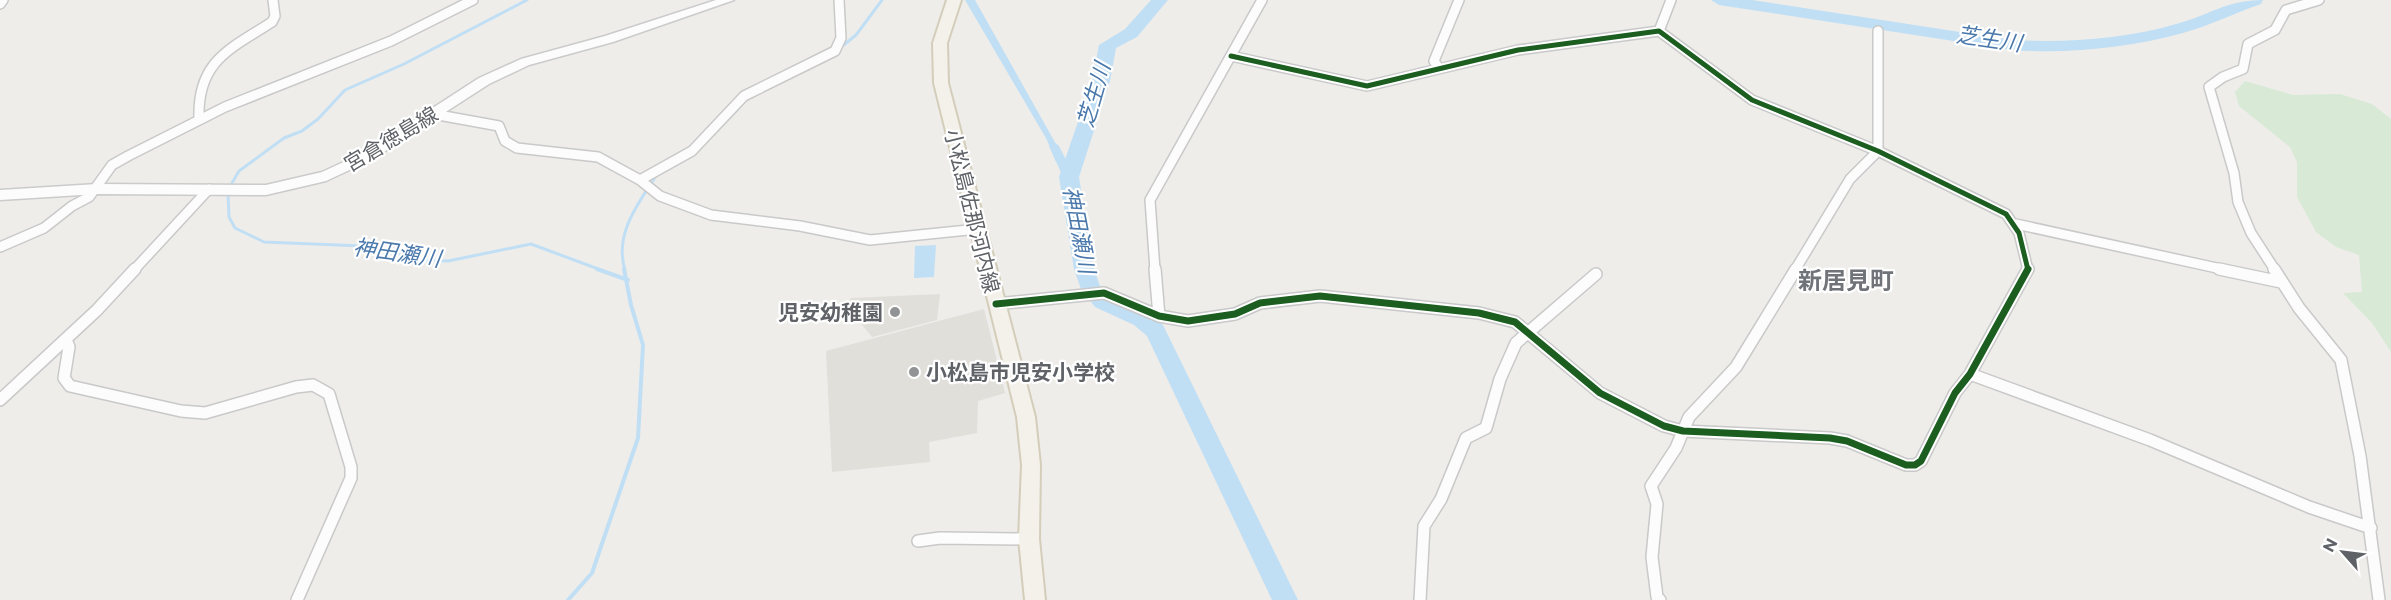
<svg xmlns="http://www.w3.org/2000/svg" width="2391" height="600" viewBox="0 0 2391 600" font-family="Montserrat,'Noto Sans JP',sans-serif">
	<style>
		.education { fill: #e1dfda }
		.green { fill: #d8e9d6 }
		.water { fill: #c1dff4 }
		.lines { fill: none; stroke-linecap: round; stroke-linejoin: round }
		.stream-far1 { stroke: #c1dff4; stroke-width: 3 }
		.stream { stroke: #c1dff4; stroke-width: 4 }
		.canal { fill: #c1dff4; fill-rule: evenodd }
		.river { fill: #c1dff4; fill-rule: evenodd }
		.street-far1-casing { stroke: #c9c9c9; stroke-width: 12 }
		.street-casing { stroke: #c9c9c9; stroke-width: 14 }
		.secondary-casing { stroke: #cbcbcb; stroke-width: 3 }
		.primary-casing { stroke: #d4cdba; stroke-width: 4 }
		.street-far1 { stroke: #fcfcfc; stroke-width: 9 }
		.street { stroke: #fcfcfc; stroke-width: 11 }
		.secondary { fill: #fcfcfc; fill-rule: evenodd }
		.primary { fill: #f3f1ea; fill-rule: evenodd }
		.cycleway-far1-casing { stroke: #fff; stroke-width: 8 }
		.cycleway-casing { stroke: #fff; stroke-width: 10 }
		.cycleway-far1 { stroke: #1b5e20; stroke-width: 5 }
		.cycleway { stroke: #1b5e20; stroke-width: 7 }
		.poi-dot { fill: #919395; stroke: #fff; stroke-width: 2 }
		.labels { text-anchor: middle; dominant-baseline: central; stroke-width: 4.5; stroke-linejoin: round; paint-order: stroke }
		.street-label { font-size: 21px; fill: #5f6267; stroke: #fff }
		.poi-label { font-size: 21px; font-weight: bold; fill: #5f6267; stroke: #fff; text-anchor: end }
		.water-label { font-size: 22px; font-style: italic; fill: #4b79ac; stroke: #fff }
		.quarter-label { font-size: 24px; font-weight: bold; fill: #707479; stroke: #fff }
	</style>
	<rect width="100%" height="100%" fill="#eeedea"/>
	<!-- education -->
	<path class="education" d="M940 294 937 320 872 337 846 305 851 298Z
		M984 309 1005 393 978 401 977 433 929 442 930 462 832 472 826 351Z"/>
	<!-- green -->
	<path class="green" d="M2245 81 2293 95 2340 94 2372 104 2391 119V352L2372 323 2343 293 2362 292 2359 255 2336 247 2316 232 2297 197V162L2290 147 2239 106 2235 92Z"/>
	<!-- water -->
	<path class="water" d="M965 0H975L1065 160 1056 162 1047 140Z
		M936 245 934 277 914 278 915 246Z"/>
	<g class="lines">
		<!-- stream-far1 -->
		<path class="stream-far1" d="M824 61 856 35 882 0
			M698 150 737 110
			M232 183 239 171 284 138 302 131 318 119 345 90 404 64 527 0
			M228 192 229 217 235 228 264 242 362 246 426 260 448 261 531 244 601 270
			M625 270C614 235 637 205 656 176"/>
		<!-- stream -->
		<path class="stream" d="M597 269 628 280
			M568 600 592 573 638 438 643 345 631 305 624 269"/>
		<!-- canal -->
		<path class="canal" d="M1054 142 1059 146 1075 177 1073 180 1069 181 1063 177 1049 146Z"/>
		<!-- river -->
		<path class="river" d="M1151 0H1168L1137 37 1116 48 1110 81 1079 177 1094 269 1100 286 1109 295 1150 313 1163 325 1298 600H1272L1147 336 1134 325 1095 307 1081 289 1074 269 1059 177 1092 81 1099 45 1125 29Z
			M1711 0H1752L2012 40C2064 43 2126 39 2176 24 2210 15 2226 0 2263 0L2261 4C2235 13 2209 26 2183 33 2128 48 2069 54 2012 50L1719 5Z"/>
		<defs>
			<path id="street-far1" d="M0 4 3 0
				M1659 31 1671 0
				M1878 31V151
				M1231 56 1367 86 1518 50 1659 31 1752 100 1878 151 2006 214 2019 233 2028 270
				M1438 67 1434 61 1459 0
				M433 114 499 126 505 141 517 148 598 157 640 180 660 196 711 215 800 226 870 240 978 229
				M199 119C197 61 230 49 272 22L275 16 273 0
				M640 180 692 151 744 96 835 51 841 38 839 0
				M2016 224 2226 270
				M0 247 44 228 72 206 89 197 112 165 128 156 225 107 391 41 473 0
				M134 270 209 189
				M1155 270 1150 200 1262 0
				M1795 270 1850 179 1878 151
				M2275 270 2251 233 2238 202 2234 173 2209 87 2223 77 2243 69 2248 44 2275 30 2286 10 2319 0"/>
			<path id="street" d="M1155 269 1159 316
				M2219 269 2281 282
				M2274 269 2299 308 2341 360 2360 456 2379 600
				M996 304 1104 293 1159 316 1188 321 1235 314 1260 303 1320 296 1479 313 1515 322 1600 393 1664 426 1683 431 1830 438 1847 441 1906 465H1915L1921 461 1955 393 1970 374 2028 269
				M66 340 69 347 64 378 70 386 181 411 205 413 296 387 313 385 329 394 351 467V478L297 600
				M1970 374 2150 440 2309 507 2371 528
				M0 400 97 310 135 269
				M918 541 940 538 1029 539
				M1420 600 1424 526 1441 499 1466 438 1486 428 1500 379 1516 343 1596 274
				M1660 600 1657 597 1652 557 1657 504 1651 486 1676 448 1689 417 1736 367 1796 269"/>
			<path id="secondary" d="M716 0H734L613 42 529 65 489 84 373 159 326 181 266 195 97 194 0 200V190L97 184 266 185 322 172 363 153 479 78 521 59 605 36Z"/>
			<path id="primary" d="M947 0H961L947 43 948 83 1035 417 1040 465 1039 539 1045 600H1025L1019 539 1022 465 1017 417 934 83 933 43Z"/>
		</defs>
		<!-- street-far1 casing -->
		<use href="#street-far1" class="street-far1-casing"/>
		<!-- street casing -->
		<use href="#street" class="street-casing"/>
		<!-- secondary casing -->
		<use href="#secondary" class="secondary-casing"/>
		<!-- primary casing -->
		<use href="#primary" class="primary-casing"/>
		<!-- street-far1 -->
		<use href="#street-far1" class="street-far1"/>
		<!-- street -->
		<use href="#street" class="street"/>
		<!-- secondary -->
		<use href="#secondary" class="secondary"/>
		<!-- primary -->
		<use href="#primary" class="primary"/>
		<defs>
			<path id="cycleway-far1" d="M1231 56 1367 86 1518 50 1659 31 1752 100 1878 151 2006 214 2019 233 2028 270"/>
			<path id="cycleway" d="M996 304 1104 293 1159 316 1188 321 1235 314 1260 303 1320 296 1479 313 1515 322 1600 393 1664 426 1683 431 1830 438 1847 441 1906 465H1915L1921 461 1955 393 1970 374 2028 269"/>
		</defs>
		<!-- cycleway-far1 casing -->
		<use href="#cycleway-far1" class="cycleway-far1-casing"/>
		<!-- cycleway casing -->
		<use href="#cycleway" class="cycleway-casing"/>
		<!-- cycleway-far1 -->
		<use href="#cycleway-far1" class="cycleway-far1"/>
		<!-- cycleway -->
		<use href="#cycleway" class="cycleway"/>
	</g>
	<!-- markers -->
	<g class="poi-dot">
		<circle cx="895" cy="312" r="6"/>
		<circle cx="914" cy="372" r="6"/>
	</g>
	<g class="labels">
		<!-- street labels -->
		<g class="street-label">
			<text transform="translate(391 139) rotate(-31)">宮倉徳島線</text>
			<text transform="translate(972 211) rotate(76)">小松島佐那河内線</text>
		</g>
		<!-- poi labels -->
		<g class="poi-label">
			<text x="883" y="312">児安幼稚園</text>
			<text x="926" y="372" text-anchor="start">小松島市児安小学校</text>
		</g>
		<!-- water labels -->
		<g class="water-label">
			<text transform="translate(1989 39) rotate(8)">芝生川</text>
			<text transform="translate(1094 95) rotate(-74)">芝生川</text>
			<text transform="translate(1079 230) rotate(79)">神田瀬川</text>
			<text transform="translate(397 253) rotate(8)">神田瀬川</text>
		</g>
		<!-- quarter labels -->
		<g class="quarter-label">
			<text x="1846" y="280">新居見町</text>
		</g>
	</g>
	<!-- north arrow -->
	<g transform="translate(2343 552) rotate(298)" stroke="#ffffff" stroke-width="4.5" paint-order="stroke">
	<path d="M0-4.5L10 22L0 15L-10 22Z" fill="#5f6267"/>
	<text y="-9" font-size="16" font-weight="bold" text-anchor="middle" fill="#5f6267">N</text>
	</g>
</svg>
